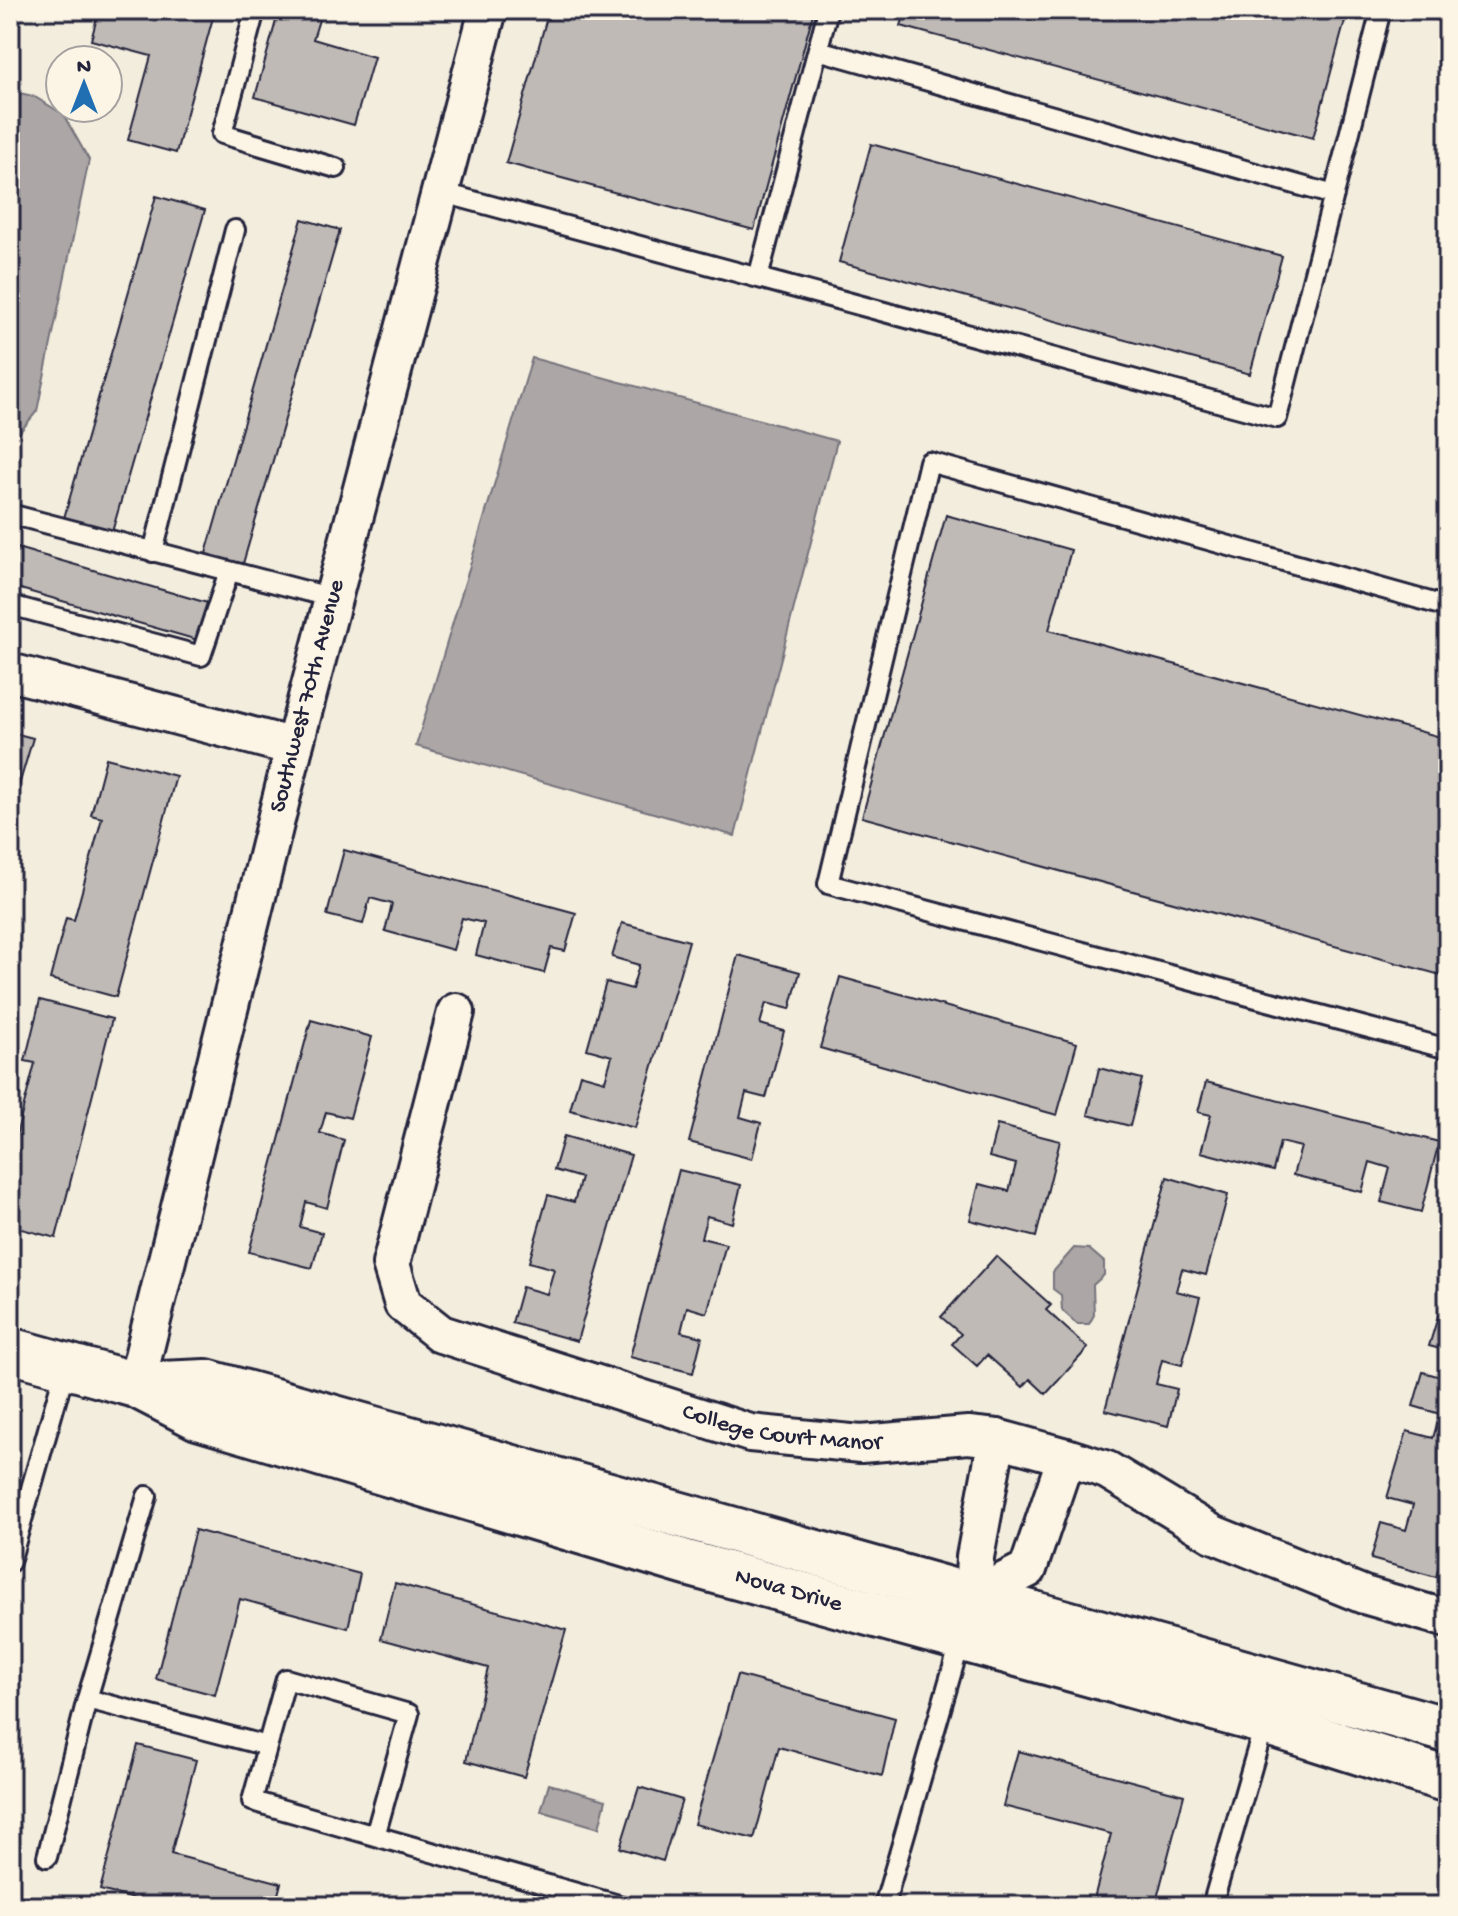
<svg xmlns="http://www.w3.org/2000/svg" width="1458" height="1916" viewBox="0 0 1458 1916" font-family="'Gochi Hand',sans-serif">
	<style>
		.water { fill: #aca7a6; stroke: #75727b; stroke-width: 2 }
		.building { fill: #bfbab6; stroke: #22223b; stroke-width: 2 }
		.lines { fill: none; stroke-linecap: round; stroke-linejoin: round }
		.lane-casing { stroke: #22223b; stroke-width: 24 }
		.street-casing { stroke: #22223b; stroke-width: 42 }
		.secondary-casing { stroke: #22223b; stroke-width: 50 }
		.lane { stroke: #fcf5e5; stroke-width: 18 }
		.street { stroke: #fcf5e5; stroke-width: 36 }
		.secondary { stroke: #fcf5e5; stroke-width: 44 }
		.labels { text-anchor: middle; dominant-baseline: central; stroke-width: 7; stroke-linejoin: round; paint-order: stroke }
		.street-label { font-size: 24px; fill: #22223b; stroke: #fcf5e5 }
	</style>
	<rect width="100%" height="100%" fill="#f3edde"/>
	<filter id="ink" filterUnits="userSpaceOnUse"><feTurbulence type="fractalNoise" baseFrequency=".0125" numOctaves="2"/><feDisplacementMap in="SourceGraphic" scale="16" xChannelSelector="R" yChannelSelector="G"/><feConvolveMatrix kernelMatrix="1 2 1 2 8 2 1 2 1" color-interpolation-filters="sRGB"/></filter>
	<g filter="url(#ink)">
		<!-- water -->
		<path class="water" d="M10 91 33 96 63 114 89 160 37 411 15 438 10 439Z
			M532 358 837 441 735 836 416 746Z
			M1074 1248 1089 1249 1104 1262V1275L1093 1285 1094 1315 1089 1324H1077L1062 1310 1061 1295 1053 1289V1272Z
			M549 1784 606 1800 599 1828 541 1811Z"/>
		<!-- building -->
		<path class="building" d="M99 10H215L176 153 128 140 151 56 91 40Z
			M279 10H322L313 39 374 57 354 125 255 97Z
			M549 10H814L754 230 506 163Z
			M906 10H1320L1346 17 1313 138 901 26Z
			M871 144 1282 256 1250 374 839 262Z
			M156 196 205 210 112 532 64 518Z
			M302 219 340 230 242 567 205 557Z
			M946 515 1071 550 1049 630 1448 739V977L862 817Z
			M10 546 211 604 201 641 10 586Z
			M10 732 33 738 10 816Z
			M106 758 176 776 116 997 50 979 66 918 74 920 102 818 91 815Z
			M344 850 576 913 565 951 551 948 544 973 476 955 484 923 462 918 453 950 385 931 392 904 370 898 363 924 327 915Z
			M622 923 689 941 635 1128 570 1110 580 1074 605 1081 612 1056 587 1049 606 982 632 989 639 965 612 957Z
			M738 955 800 972 790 1009 766 1003 760 1024 784 1031 766 1098 746 1093 740 1117 761 1123 752 1159 689 1142Z
			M840 977 1077 1043 1057 1115 820 1048Z
			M40 1000 112 1019 56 1238 10 1226V1159L35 1063 25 1061Z
			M311 1020 372 1037 350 1118 326 1112 320 1133 344 1140 327 1208 306 1202 300 1227 322 1233 312 1268 249 1252Z
			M1099 1068 1142 1079 1130 1126 1088 1115Z
			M1206 1082 1439 1142 1421 1212 1381 1202 1390 1168 1370 1162 1362 1192 1293 1175 1301 1147 1280 1142 1273 1171 1201 1152 1211 1115 1198 1112Z
			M997 1125 1060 1141 1036 1237 970 1220 979 1184 1009 1191 1016 1164 989 1157Z
			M564 1136 631 1155 577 1341 512 1323 522 1287 547 1294 554 1269 529 1262 548 1195 574 1202 581 1178 554 1170Z
			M679 1170 741 1185 732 1223 707 1216 701 1238 726 1244 707 1313 687 1307 681 1332 702 1337 693 1373 630 1357Z
			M1167 1177 1228 1195 1206 1275 1182 1269 1176 1291 1200 1297 1182 1365 1162 1360 1156 1384 1177 1389 1168 1426 1105 1410Z
			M996 1256 1051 1305 1046 1310 1088 1348 1046 1394 1030 1379 1023 1387 987 1355 977 1366 952 1344 961 1334 941 1317Z
			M1440 1310 1448 1312V1351L1429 1346Z
			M1423 1372 1448 1379V1534L1436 1577 1371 1559 1381 1523 1406 1530 1413 1505 1387 1498 1407 1431 1433 1438 1440 1414 1413 1406Z
			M195 1530 360 1574 348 1628 240 1599 215 1695 156 1679Z
			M395 1583 566 1630 524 1777 466 1761 488 1668 381 1639Z
			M737 1675 895 1718 882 1776 779 1747 754 1839 694 1824Z
			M138 1745 196 1760 171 1854 281 1883 275 1906H161L100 1890Z
			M1018 1751 1184 1795 1155 1906H1092L1111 1834 1003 1806Z
			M639 1787 682 1800 663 1861 620 1848Z"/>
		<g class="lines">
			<defs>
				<path id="lane" d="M255 10 222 134 336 168
					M818 50 1334 195
					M440 192 1277 418 1381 10
					M758 278 828 10
					M10 514 333 598
					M153 552 235 230
					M10 605 201 656 229 571
					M1448 607 929 462 828 884 1448 1049
					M147 1496 87 1699 267 1746
					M10 1562 66 1366
					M375 1836 409 1714 286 1679 252 1801 622 1906
					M47 1857 87 1699
					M884 1906 962 1636
					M1212 1906 1265 1722"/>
				<g id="street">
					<path d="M10 672 294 747"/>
					<path id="s1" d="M456 1012 391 1264 403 1304 441 1334 750 1433 861 1444 968 1435 997 1438 1066 1457 1107 1470 1213 1534 1364 1595 1448 1619"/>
					<path id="s2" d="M136 1385 294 747 488 10"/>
					<path d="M997 1438 975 1557 973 1597 1028 1569 1066 1457"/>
				</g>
				<g id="secondary">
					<path id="s3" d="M10 1350 136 1385 198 1417 687 1563 1265 1722 1448 1780"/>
					<path d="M138 1385 206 1382 1448 1730"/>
				</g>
			</defs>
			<!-- lane casing -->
			<use href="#lane" class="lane-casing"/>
			<!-- street casing -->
			<use href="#street" class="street-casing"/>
			<!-- secondary casing -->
			<use href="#secondary" class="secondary-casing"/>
			<!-- lane -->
			<use href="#lane" class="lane"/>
			<!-- street -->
			<use href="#street" class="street"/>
			<!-- secondary -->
			<use href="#secondary" class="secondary"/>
		</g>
	</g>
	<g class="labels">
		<!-- street labels -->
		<g class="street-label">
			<text stroke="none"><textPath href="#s2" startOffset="710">Southwest 70th Avenue</textPath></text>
			<text stroke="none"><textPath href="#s1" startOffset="706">College Court Manor</textPath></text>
			<text stroke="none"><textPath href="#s3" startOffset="816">Nova Drive</textPath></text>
		</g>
	</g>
	<!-- margin -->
	<rect width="1458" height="1916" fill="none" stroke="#fcf5e5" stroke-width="40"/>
	<rect x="20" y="20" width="1418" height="1876" fill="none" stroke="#22223b" stroke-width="3" filter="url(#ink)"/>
	<!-- north arrow -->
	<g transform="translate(84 84)"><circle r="38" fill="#fcf5e5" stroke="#a5a1a1" stroke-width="2"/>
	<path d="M0-6L14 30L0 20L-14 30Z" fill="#1f6fb2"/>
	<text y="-12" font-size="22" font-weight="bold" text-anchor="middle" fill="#22223b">N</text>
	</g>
</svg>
